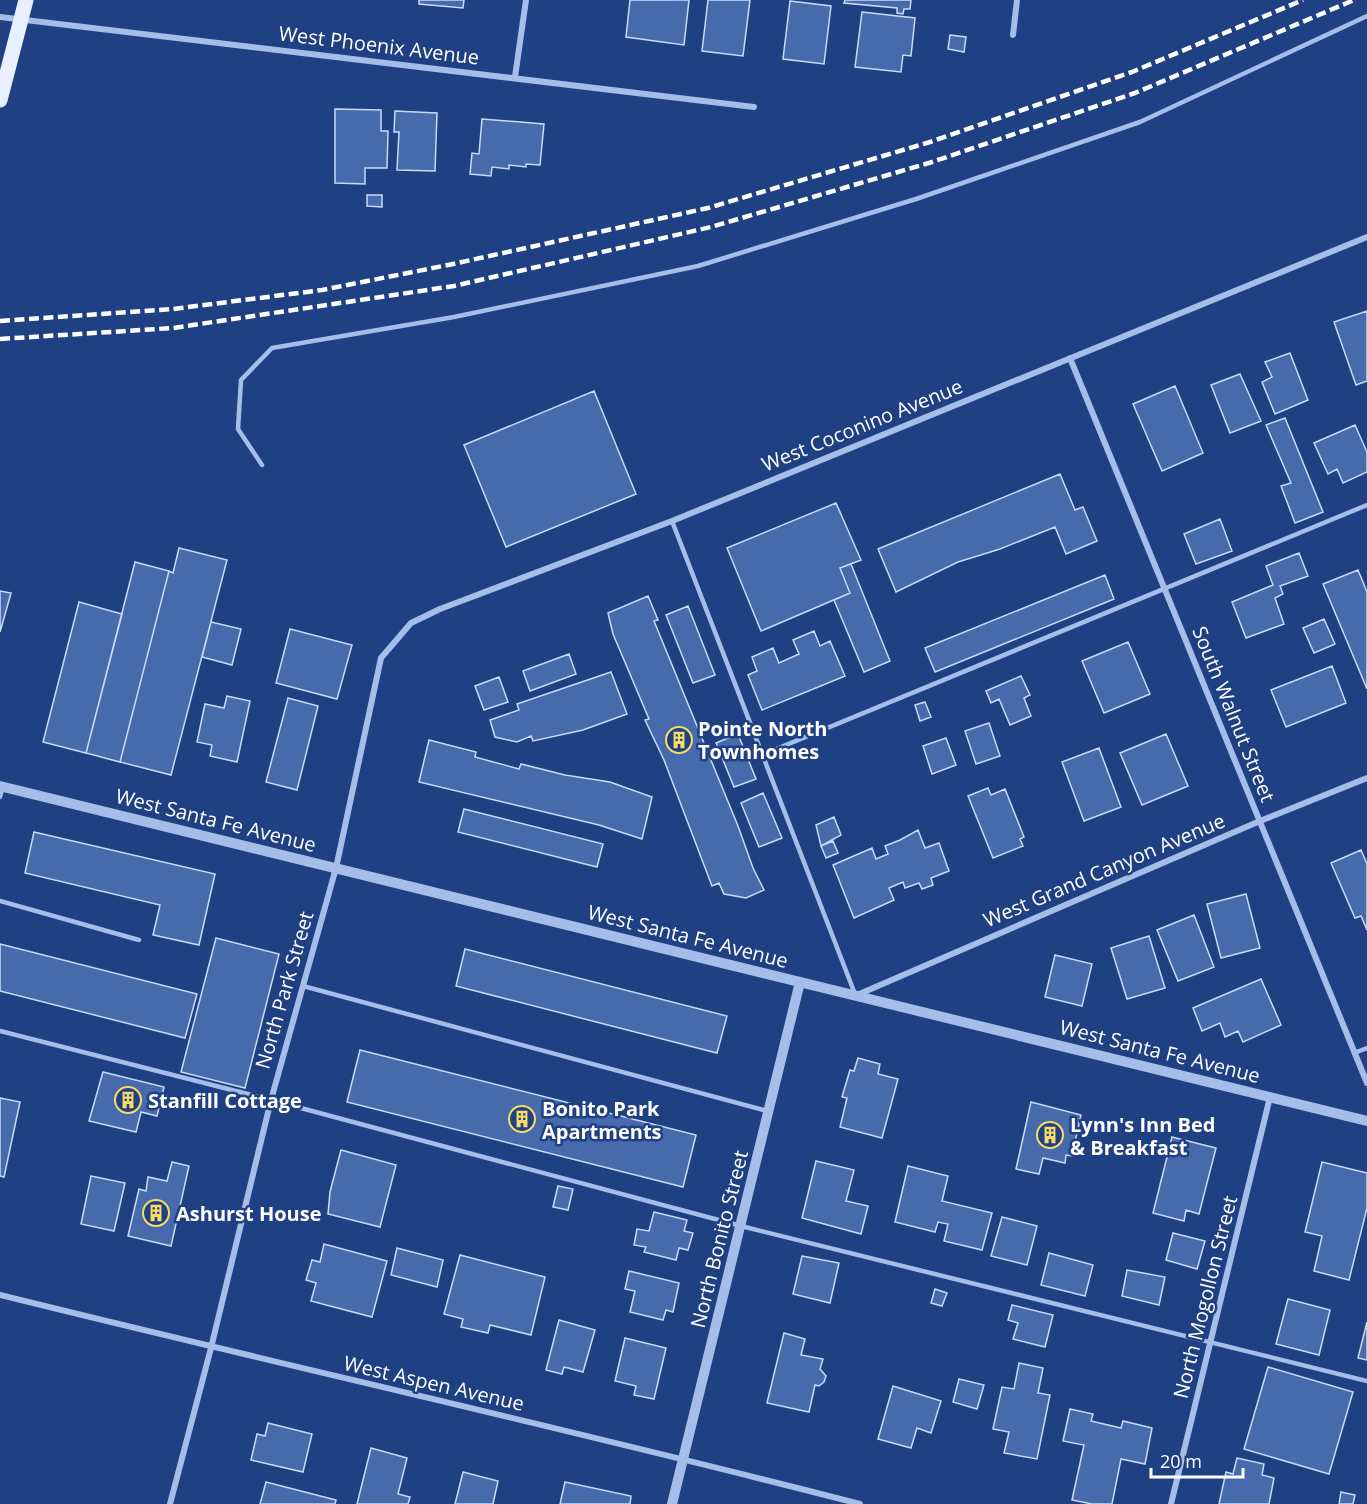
<svg xmlns="http://www.w3.org/2000/svg" width="1367" height="1504" viewBox="0 0 1367 1504" font-family="'Open Sans',sans-serif">
	<style>
		.building { fill: #476aac; stroke: #c9daf7; stroke-width: 1.5 }
		.lines { fill: none; stroke-linecap: round; stroke-linejoin: round }
		.service { stroke: #a5bde9; stroke-width: 4.5 }
		.minor { stroke: #a5bde9; stroke-width: 6 }
		.tertiary { stroke: #a5bde9; stroke-width: 10 }
		.primary { stroke: #e8effe; stroke-width: 15 }
		.rail { stroke: #fff; stroke-width: 4.5; stroke-dasharray: 10 4.5; stroke-linecap: butt }
		.labels { text-anchor: middle; dominant-baseline: central; stroke-width: 5; stroke-linejoin: round; paint-order: stroke }
		.street-label { font-size: 20px; fill: #fff; stroke: #1f4083 }
		.poi-label { font-size: 20px; font-weight: bold; fill: #fff; stroke: #1f4083; text-anchor: start }
	</style>
	<rect width="100%" height="100%" fill="#1f4083"/>
	<!-- building -->
	<path class="building" d="M419 0H464L463 8 419 4Z
		M630 0H689L684 45 626 37Z
		M708 0H750L743 56 702 51Z
		M845 0H911L910 9H904L903 14 897 13V8L844 3Z
		M790 1 831 6 824 64 783 59Z
		M862 12 915 18 911 56 903 55 901 72 855 67Z
		M950 35 966 37 964 52 948 49Z
		M335 109 381 110V131H388L387 168H365V184L335 183Z
		M395 111 437 113 435 171 397 170 399 132H394Z
		M482 119 544 124 540 165 526 164V167L509 165V169L492 167 491 176 470 174 472 153 479 154Z
		M367 195H382V207L367 206Z
		M1367 311V381L1356 385 1334 322Z
		M1290 353 1308 400 1275 414 1262 382 1272 377 1265 362Z
		M1240 374 1261 421 1230 433 1211 385Z
		M1175 386 1203 453 1162 471 1133 404Z
		M594 391 636 494 506 547 464 445Z
		M1285 418 1323 512 1295 523 1281 486 1291 483 1266 425Z
		M1355 425 1367 452V472L1343 483 1337 469 1328 474 1314 443Z
		M1060 474 1075 510 1083 507 1097 541 1066 554 1055 527 1000 549 958 562 896 592 878 549Z
		M836 503 861 560 840 568 850 593 761 631 727 548Z
		M1220 519 1232 551 1196 564 1184 534Z
		M179 548 227 560 171 775 120 762 169 571 173 573Z
		M1299 553 1308 576 1280 586 1283 594 1275 598 1284 624 1246 638 1232 602 1273 585 1266 566Z
		M135 562 169 571 120 762 86 753Z
		M851 564 890 661 864 672 834 600 850 593 840 568Z
		M1358 570 1367 592V689L1323 584Z
		M1105 575 1114 599 935 672 925 648Z
		M0 591 11 593 0 632Z
		M648 596 658 620 654 621 738 826 753 868 764 890 746 898 724 894 719 883 712 886 664 760 645 720 649 719 613 634 608 613Z
		M79 602 122 614 86 753 43 742Z
		M688 606 715 675 693 683 666 615Z
		M1324 619 1335 644 1314 653 1303 628Z
		M211 622 241 629 232 665 202 657Z
		M290 629 352 645 337 699 276 683Z
		M814 631 820 646 830 641 845 676 762 710 748 675 757 671 752 657 773 648 779 663 799 654 793 640Z
		M1128 642 1150 694 1104 713 1082 661Z
		M569 654 576 674 530 691 523 671Z
		M1332 666 1346 703 1286 727 1271 690Z
		M611 672 627 714 583 730 533 741 531 736 517 742 495 737 490 720 519 710 517 704Z
		M1021 676 1030 695 1024 698 1031 716 1010 725 999 699 991 703 986 691Z
		M499 677 508 702 484 710 475 686Z
		M227 696 250 701 237 762 210 756 212 745 197 742 205 704 224 708Z
		M288 698 318 706 297 790 266 782Z
		M925 702 931 717 920 721 915 705Z
		M989 723 1000 756 976 764 965 731Z
		M738 734 756 779 734 787 716 743Z
		M1166 734 1188 786 1142 805 1120 753Z
		M946 738 956 765 932 774 923 746Z
		M429 740 476 752 475 757 519 769 521 764 565 775 610 782 652 797 642 839 599 825 419 782Z
		M1099 748 1121 807 1084 821 1062 762Z
		M988 788 991 795 1005 789 1024 837 1020 839 1023 846 993 858 968 796Z
		M763 793 782 838 759 847 741 803Z
		M464 809 603 844 597 867 458 832Z
		M834 817 841 835 821 846 816 825Z
		M918 830 925 848 939 843 949 871 931 878 933 885 922 889 919 883 905 888 903 882 889 888 894 900 854 918 833 865 872 848 876 859 888 854 885 846 900 840Z
		M34 832 215 874 199 945 153 935 160 905 25 873Z
		M833 841 838 853 826 858 821 846Z
		M1361 850 1367 864V930L1361 916 1355 918 1331 863Z
		M1246 894 1260 948 1221 958 1207 904Z
		M1194 915 1214 967 1178 981 1157 930Z
		M1149 936 1165 988 1127 999 1111 948Z
		M216 938 279 954 245 1088 181 1072Z
		M0 944 197 994 185 1038 0 991Z
		M465 949 727 1016 717 1053 456 986Z
		M1055 955 1092 964 1082 1006 1045 997Z
		M1261 979 1281 1025 1243 1042 1238 1031 1225 1037 1220 1023 1202 1031 1193 1008Z
		M360 1050 696 1135 683 1187 347 1102Z
		M858 1058 880 1064 878 1074 898 1079 882 1138 840 1127 847 1098 842 1097 850 1070 854 1071Z
		M103 1072 164 1087 157 1116 141 1112 136 1132 89 1121Z
		M0 1098 20 1102 4 1177 0 1176Z
		M1031 1102 1081 1115 1072 1156 1066 1155 1065 1163 1043 1158 1039 1174 1016 1169Z
		M1172 1137 1216 1148 1199 1214 1186 1210 1184 1221 1153 1213Z
		M341 1150 396 1165 380 1227 328 1214 330 1192Z
		M816 1161 854 1170 846 1201 868 1206 861 1234 802 1218Z
		M172 1162 189 1166 171 1246 128 1236 139 1189 146 1191 148 1177 167 1181Z
		M1322 1162 1367 1173V1208L1349 1280 1314 1271 1322 1236 1305 1232Z
		M908 1166 948 1176 942 1201 992 1213 982 1250 944 1241 948 1224 938 1222 935 1232 895 1222Z
		M91 1176 125 1183 114 1231 81 1224Z
		M558 1186 573 1189 568 1210 553 1207Z
		M654 1212 687 1220 684 1231 693 1233 688 1250 679 1248 676 1260 644 1252 646 1247 634 1245 637 1229 649 1231Z
		M1002 1217 1037 1226 1027 1265 991 1256Z
		M1173 1233 1205 1241 1197 1269 1166 1260Z
		M324 1244 387 1261 372 1317 311 1301 316 1283 306 1280 312 1260 320 1262Z
		M397 1248 443 1260 437 1287 391 1275Z
		M1049 1253 1093 1265 1085 1296 1041 1285Z
		M460 1255 545 1277 531 1335 490 1325 488 1333 461 1327 463 1319 444 1314Z
		M802 1256 839 1263 830 1303 793 1294Z
		M1127 1270 1165 1277 1159 1305 1122 1296Z
		M629 1271 679 1283 673 1312 666 1310 663 1320 630 1312 635 1291 625 1289Z
		M935 1289 947 1293 942 1306 931 1303Z
		M1288 1299 1330 1310 1319 1355 1276 1344Z
		M1012 1305 1053 1315 1045 1347 1013 1339 1018 1323 1008 1320Z
		M559 1320 595 1330 583 1372 564 1367 562 1374 546 1370Z
		M1367 1322V1360L1358 1358Z
		M784 1333 805 1339 801 1355 823 1359 820 1369 826 1376 824 1382 819 1386 815 1385 809 1412 767 1403Z
		M625 1338 666 1348 654 1399 634 1395 636 1386 615 1381Z
		M1019 1363 1043 1368 1038 1393 1050 1395 1037 1459 1004 1453 1009 1432 993 1429 1002 1387 1014 1389Z
		M1268 1367 1353 1392 1329 1474 1244 1449Z
		M959 1379 984 1385 977 1409 953 1402Z
		M893 1386 941 1401 931 1433 917 1428 911 1448 878 1439Z
		M1070 1409 1093 1414 1091 1421 1121 1428 1123 1421 1152 1428 1145 1464 1121 1459 1112 1504H1092L1072 1500 1084 1445 1063 1441Z
		M268 1423 312 1434 303 1472 251 1460 257 1434 265 1436Z
		M371 1448 407 1458 398 1494 410 1497 408 1504H357Z
		M1237 1458 1264 1464 1262 1475 1274 1478 1269 1504H1219L1226 1472 1233 1474Z
		M463 1472 498 1481 493 1504H455Z
		M266 1482 336 1500 335 1504H260Z
		M565 1482 631 1496 630 1504H560Z
		M1341 1492 1355 1495 1353 1504H1339Z"/>
	<g class="lines">
		<!-- service -->
		<path class="service" d="M262 465 238 429 241 380 272 348 454 317 698 266 916 199 1140 122 1367 16
			M672 521 855 994
			M762 755 1367 505
			M0 797 3 786
			M0 901 139 940
			M303 986 767 1111
			M0 1031 271 1100 741 1226 1367 1381
			M1354 1053 1367 1048"/>
		<!-- minor -->
		<path class="minor" d="M0 17 754 107
			M1013 35 1017 0
			M515 77 526 0
			M1070 358 1367 1083
			M857 995 1260 821 1367 778
			M0 1295C286 1366 575 1430 860 1504
			M170 1504 211 1348 271 1100 336 868 381 658 411 623 440 609 672 521 1367 237
			M1171 1504 1270 1097"/>
		<!-- tertiary -->
		<path class="tertiary" d="M0 786 1367 1121
			M672 1504 800 982"/>
		<!-- primary -->
		<path class="primary" d="M0 100 26 0"/>
		<!-- rail -->
		<path class="rail" d="M0 321 173 309 322 290 453 264 708 208 930 142 1132 72 1303 0
			M0 339 173 328 454 286 711 227 932 162 1135 93 1354 0"/>
	</g>
	<!-- icons -->
	<defs>
		<symbol id="building-ring" viewBox="-11 -11 22 22"><circle r="9.5" fill="#1f4083" stroke="#f8dc65" stroke-width="1.5"/><path d="M-4-6H4V6H1V3H-1V6H-4ZM-2.5-4.3h1.7v1.8h-1.7ZM.8-4.3h1.7v1.8H.8ZM-2.5-1h1.7V.8h-1.7ZM.8-1h1.7V.8H.8Z" fill="#f8dc65"/></symbol>
	</defs>
	<g fill-rule="evenodd">
		<use href="#building-ring" x="664" y="725" width="30" height="30"/>
		<use href="#building-ring" x="113" y="1085" width="30" height="30"/>
		<use href="#building-ring" x="507" y="1104" width="30" height="30"/>
		<use href="#building-ring" x="1035" y="1120" width="30" height="30"/>
		<use href="#building-ring" x="141" y="1198" width="30" height="30"/>
	</g>
	<g class="labels">
		<!-- street labels -->
		<g class="street-label">
			<text transform="translate(379 45) rotate(7)">West Phoenix Avenue</text>
			<text transform="translate(862 425) rotate(-22)">West Coconino Avenue</text>
			<text transform="translate(1234 714) rotate(68)">South Walnut Street</text>
			<text transform="translate(216 820) rotate(14)">West Santa Fe Avenue</text>
			<text transform="translate(1104 870) rotate(-23)">West Grand Canyon Avenue</text>
			<text transform="translate(688 936) rotate(14)">West Santa Fe Avenue</text>
			<text transform="translate(284 990) rotate(-74)">North Park Street</text>
			<text transform="translate(1160 1051) rotate(14)">West Santa Fe Avenue</text>
			<text transform="translate(719 1239) rotate(-76)">North Bonito Street</text>
			<text transform="translate(1205 1297) rotate(-76)">North Mogollon Street</text>
			<text transform="translate(434 1383) rotate(13)">West Aspen Avenue</text>
		</g>
		<!-- poi labels -->
		<g class="poi-label">
			<text x="698" y="728">Pointe North<tspan x="698" dy="23">Townhomes</tspan></text>
			<text x="148" y="1100">Stanfill Cottage</text>
			<text x="542" y="1108">Bonito Park<tspan x="542" dy="23">Apartments</tspan></text>
			<text x="1070" y="1124">Lynn's Inn Bed<tspan x="1070" dy="23">&amp; Breakfast</tspan></text>
			<text x="176" y="1213">Ashurst House</text>
		</g>
	</g>
	<!-- scale -->
	<path d="M1151 1468v9h92v-9" fill="none" stroke="#ffffff" stroke-width="3"/>
	<text x="1160" y="1468" font-size="18" fill="#ffffff" stroke="#1f4083" stroke-width="4.5" paint-order="stroke">20 m</text>
</svg>
